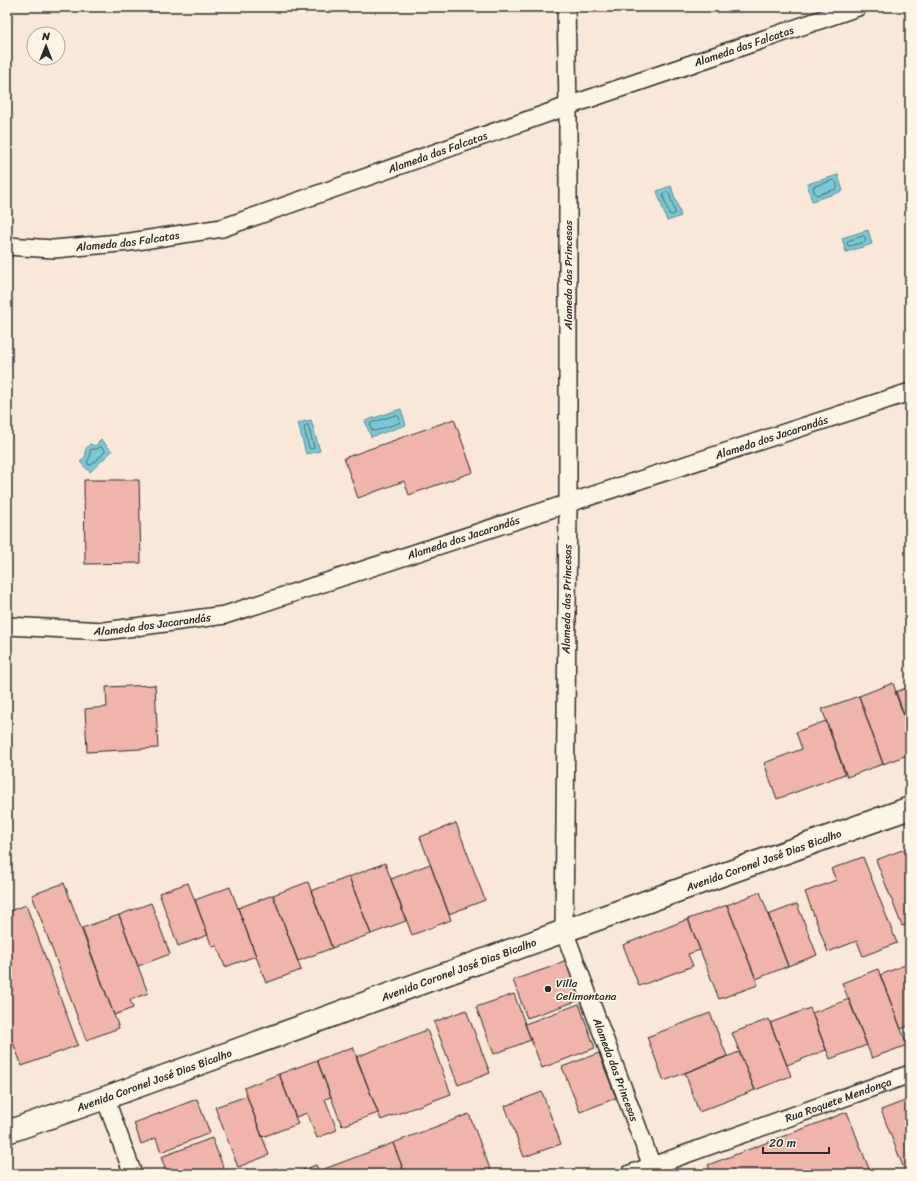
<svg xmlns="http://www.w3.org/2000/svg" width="917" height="1181" viewBox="0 0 917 1181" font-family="Sriracha,sans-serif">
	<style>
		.water { fill: #79c9d5; stroke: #5a8a91 }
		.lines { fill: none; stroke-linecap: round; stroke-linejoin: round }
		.shore { stroke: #4a6a6f; stroke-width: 1 }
		.building { fill: #efb5ab; stroke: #2b2b2b }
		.street-casing { stroke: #2b2b2b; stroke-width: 20 }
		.secondary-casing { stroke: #2b2b2b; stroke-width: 25 }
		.street { stroke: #fcf5e5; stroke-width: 17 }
		.secondary { stroke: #fcf5e5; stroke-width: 22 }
		.poi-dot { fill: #2b2b2b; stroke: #fcf5e5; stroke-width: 1.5 }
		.labels { text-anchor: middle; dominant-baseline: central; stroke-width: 3.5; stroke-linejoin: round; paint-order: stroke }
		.street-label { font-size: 11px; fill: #2b2b2b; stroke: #fcf5e5 }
		.poi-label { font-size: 11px; fill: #2b2b2b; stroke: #fcf5e5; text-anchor: start }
	</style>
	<rect width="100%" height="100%" fill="#f9e8d9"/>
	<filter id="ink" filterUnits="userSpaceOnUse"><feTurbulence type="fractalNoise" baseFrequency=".025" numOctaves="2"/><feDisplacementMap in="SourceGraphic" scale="8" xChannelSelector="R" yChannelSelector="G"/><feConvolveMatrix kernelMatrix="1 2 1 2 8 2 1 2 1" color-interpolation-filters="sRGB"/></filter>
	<g filter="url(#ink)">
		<!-- water -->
		<path class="water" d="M838 175 843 191 812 201 807 184Z
			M671 186 681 216 667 221 657 191Z
			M868 230 872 244 846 252 842 238Z
			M401 409 406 425 371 437 365 421Z
			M311 420 320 451 306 454 298 423Z
			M101 440 112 451 90 472 80 462 86 456C84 451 86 448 90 444L95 446Z"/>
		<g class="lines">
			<!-- shore -->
			<path class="shore" d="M834 180C836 181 838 186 837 189L817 195 815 194 813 188V187Z
				M667 192 669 193 675 212V214L672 215 669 214 663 195 664 193Z
				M864 236 866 239 865 242 850 246H848L847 242 848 241Z
				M397 415C399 416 401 421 399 423L375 431 372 430 370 425 371 423Z
				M308 425 314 447V448L311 449 309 448 304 428 305 426Z
				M101 447 105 450V452L91 465H89L87 462 90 457V450L91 449H96Z"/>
		</g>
		<!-- building -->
		<path class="building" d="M454 419 473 472 409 495 404 481 358 498 344 458Z
			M84 480H139L141 563 85 564Z
			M893 683 910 732V754L883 764 859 696Z
			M155 685 158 748 87 752 85 709 107 707 106 687Z
			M910 687V732L895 692Z
			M859 696 883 764 847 777 822 709Z
			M826 721 845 774 777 799 764 763 802 749 796 732Z
			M456 823 485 900 449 914 420 837Z
			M910 847V923L902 926 876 860Z
			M863 857 897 943 863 956 857 941 828 952 805 892 836 880 831 869Z
			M385 863 406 921 371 934 349 877Z
			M430 864 451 920 412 935 391 879Z
			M349 877 371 934 332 948 311 891Z
			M308 882 332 948 298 961 273 895Z
			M64 883 119 1028 86 1040 32 895Z
			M188 883 208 935 178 946 159 893Z
			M230 887 256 956 225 967 217 946 212 947 195 900Z
			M760 892 788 966 756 979 727 905Z
			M273 895 301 970 266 983 238 908Z
			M151 903 170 954 138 966 119 915Z
			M797 904 817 955 788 966 768 915Z
			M26 905 78 1045 22 1066 7 1027V912Z
			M727 905 758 985 719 999 688 919Z
			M119 915 148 993 130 1000 133 1008 114 1015 82 928Z
			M688 919 700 950 688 954 693 966 639 986 623 945Z
			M566 960 583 999 527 1018 513 980 548 968Z
			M910 963V1025L901 1029 880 975Z
			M878 969 907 1045 872 1058 842 983Z
			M514 994 531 1040 494 1054 476 1007Z
			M849 999 867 1045 830 1059 812 1013Z
			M579 1004 595 1048 542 1068 525 1024Z
			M810 1008 826 1050 787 1065 770 1023Z
			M466 1010 490 1073 458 1085 434 1022Z
			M710 1013 727 1056 664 1081 647 1037Z
			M769 1019 791 1076 755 1090 732 1033Z
			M427 1030 451 1094 381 1120 356 1057Z
			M353 1047 378 1113 342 1126 317 1060Z
			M739 1052 755 1090 699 1112 685 1073Z
			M599 1053 616 1098 580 1112 562 1067Z
			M317 1060 331 1097 325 1099 337 1130 317 1138 307 1113 296 1117 279 1074Z
			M279 1074 298 1124 262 1137 244 1088Z
			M542 1092 561 1144 524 1157 505 1106Z
			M247 1096 269 1155 238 1167 215 1107Z
			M197 1099 210 1133 161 1152 156 1138 141 1144 134 1123Z
			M910 1099V1174H906L881 1110Z
			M847 1112 871 1174H712L708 1165Z
			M469 1114 492 1174H405L393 1143Z
			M212 1138 226 1174H167L161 1157Z
			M393 1143 405 1174H293L316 1165 319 1171Z
			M276 1168 278 1174H260Z"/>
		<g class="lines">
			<defs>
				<g id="street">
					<path id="s1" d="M566 7 568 106V503L564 931 655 1174"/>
					<path id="s2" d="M7 246 54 249 130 242 222 228 568 106 858 7"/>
					<path id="s3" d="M7 626 105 631 225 615 910 392"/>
					<path d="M105 1098 133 1174"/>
					<path id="s4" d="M630 1174 910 1074"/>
				</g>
				<g id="secondary">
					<path id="s5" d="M7 1132 105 1098 564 931 910 808"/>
				</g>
			</defs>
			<!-- street casing -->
			<use href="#street" class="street-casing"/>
			<!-- secondary casing -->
			<use href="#secondary" class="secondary-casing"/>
			<!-- street -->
			<use href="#street" class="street"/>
			<!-- secondary -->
			<use href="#secondary" class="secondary"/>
		</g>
	</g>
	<!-- markers -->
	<circle class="poi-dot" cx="548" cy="989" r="4"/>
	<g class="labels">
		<!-- street labels -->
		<g class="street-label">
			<text stroke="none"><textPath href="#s2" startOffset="769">Alameda das Falcatas</textPath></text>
			<text stroke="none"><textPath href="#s2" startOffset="445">Alameda das Falcatas</textPath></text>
			<text stroke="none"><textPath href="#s2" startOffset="121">Alameda das Falcatas</textPath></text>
			<text transform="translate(568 275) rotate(-90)">Alameda das Princesas</text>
			<text stroke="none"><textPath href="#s3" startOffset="794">Alameda dos Jacarandás</textPath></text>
			<text stroke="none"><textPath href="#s3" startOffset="470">Alameda dos Jacarandás</textPath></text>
			<text transform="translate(567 599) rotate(-89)">Alameda das Princesas</text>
			<text stroke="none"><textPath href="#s3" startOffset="146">Alameda dos Jacarandás</textPath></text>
			<text stroke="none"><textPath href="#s5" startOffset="804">Avenida Coronel José Dias Bicalho</textPath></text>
			<text stroke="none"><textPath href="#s5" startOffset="480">Avenida Coronel José Dias Bicalho</textPath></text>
			<text stroke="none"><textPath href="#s1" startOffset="1072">Alameda das Princesas</textPath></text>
			<text stroke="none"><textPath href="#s5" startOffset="156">Avenida Coronel José Dias Bicalho</textPath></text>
			<text stroke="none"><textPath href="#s4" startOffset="221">Rua Roquete Mendonça</textPath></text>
		</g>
		<!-- poi labels -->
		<g class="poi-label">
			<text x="556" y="983">Villa<tspan x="556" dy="13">Celimontana</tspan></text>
		</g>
	</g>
	<!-- margin -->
	<rect width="917" height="1181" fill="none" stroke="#fcf5e5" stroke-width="24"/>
	<rect x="12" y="12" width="893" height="1157" fill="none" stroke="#2b2b2b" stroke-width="1.5" filter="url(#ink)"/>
	<!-- north arrow -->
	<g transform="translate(46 46)"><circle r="19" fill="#fcf5e5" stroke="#a8a49b"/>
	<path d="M0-3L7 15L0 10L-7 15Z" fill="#2b2b2b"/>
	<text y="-6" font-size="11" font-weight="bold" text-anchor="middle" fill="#2b2b2b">N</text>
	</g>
	<!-- scale -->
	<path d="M763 1147v6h66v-6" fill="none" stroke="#2b2b2b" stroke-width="2"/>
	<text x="769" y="1147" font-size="12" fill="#2b2b2b" stroke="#fcf5e5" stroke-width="3" paint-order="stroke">20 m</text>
</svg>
